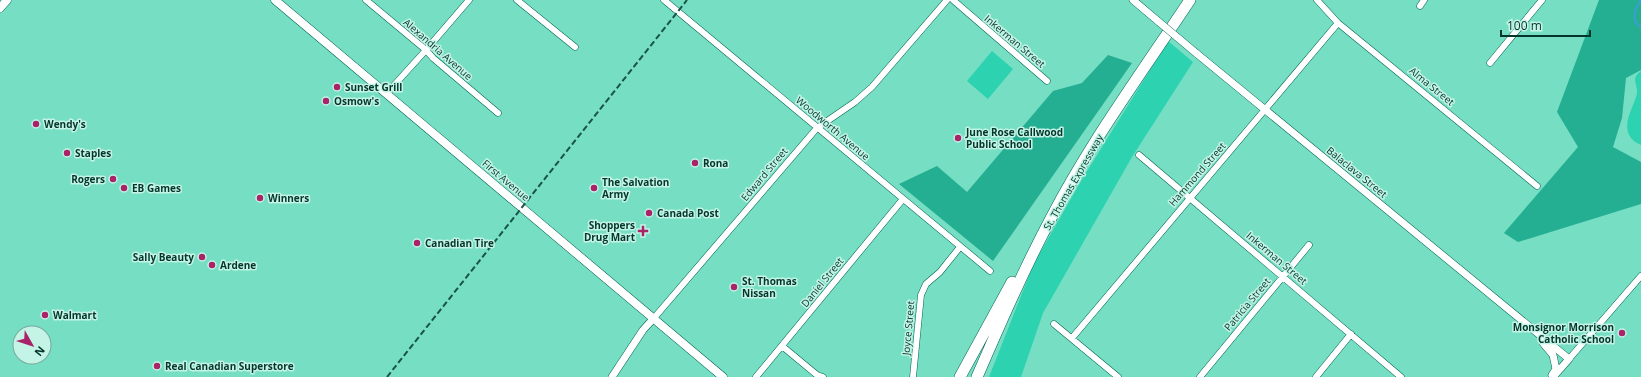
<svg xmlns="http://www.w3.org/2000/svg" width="1641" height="377" viewBox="0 0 1641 377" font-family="'Open Sans',sans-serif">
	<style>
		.green { fill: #2dd2b1 }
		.forest { fill: #24ae92 }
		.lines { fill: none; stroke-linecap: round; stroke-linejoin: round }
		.stream { stroke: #3aa0d4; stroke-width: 2 }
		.minor-casing { stroke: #006452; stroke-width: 7 }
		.tertiary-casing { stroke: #006452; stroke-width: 8 }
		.secondary-casing { stroke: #006452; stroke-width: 9 }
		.motorway-casing { stroke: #006452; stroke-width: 12 }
		.minor { stroke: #fff; stroke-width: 6 }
		.tertiary { stroke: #fff; stroke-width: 7 }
		.secondary { stroke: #fff; stroke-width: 8 }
		.motorway { stroke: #fff; stroke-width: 11 }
		.rail { stroke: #195447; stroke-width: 2; stroke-dasharray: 6 3; stroke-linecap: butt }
		.tertiary-bridge-casing { stroke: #006452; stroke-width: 8; stroke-linecap: butt }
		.tertiary-bridge { stroke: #fff; stroke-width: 7 }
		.poi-dot { fill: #aa2268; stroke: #c4f4e6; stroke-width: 1.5 }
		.labels { text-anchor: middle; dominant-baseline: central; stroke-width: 3; stroke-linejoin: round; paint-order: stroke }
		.street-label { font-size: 10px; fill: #04352b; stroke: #c4f4e6 }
		.poi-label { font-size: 10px; font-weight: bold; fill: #04352b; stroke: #c4f4e6; text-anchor: start }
	</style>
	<rect width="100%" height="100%" fill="#75dec3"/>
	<!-- green -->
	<path class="green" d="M1168 41 1193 62 1132 157 1043 313 1021 377H989L1034 263 1084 176Z
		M992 51 1013 69 988 99 967 81Z
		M1641 71V145C1635 142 1630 139 1628 132 1624 119 1635 105 1637 93 1638 84 1630 79 1641 71Z"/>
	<!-- forest -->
	<path class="forest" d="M1599 0H1641V70L1626 78 1622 118 1613 147 1641 162V204L1518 242 1504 233 1578 147 1557 112Z
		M1108 55 1132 63 993 261 899 184 937 166 967 192 1053 91 1082 83Z"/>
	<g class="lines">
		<!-- stream -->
		<path class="stream" d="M1641 0C1635 8 1630 21 1641 27"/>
		<defs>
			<path id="minor" d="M366 0 426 50 433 58 498 113
				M517 0 575 47
				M664 0 990 271
				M953 0 1047 81
				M1317 0 1338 23 1537 186
				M1420 6 1424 0
				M1490 63 1542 0
				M387 93 426 50 469 0
				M1139 155 1401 377
				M654 318 817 128 855 102 872 87 947 0
				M1054 324 1118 377
				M1072 338 1338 23
				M782 346 817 375 823 377
				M1569 359 1641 276
				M756 377 903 199
				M913 377 921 295 926 284 940 272 960 247
				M1200 377 1309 245
				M1316 377 1351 334"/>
			<path id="tertiary" d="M1133 0 1159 22
				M1196 53 1569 359 1553 377
				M1543 343 1553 355 1556 369 1552 375
				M612 377 643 330 654 318"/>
			<path id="secondary" d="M275 0 723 377
				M0 8 7 0"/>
			<path id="motorway" d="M960 377 1012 282
				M977 377C1000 324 1023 271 1050 220 1090 143 1142 72 1190 0"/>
		</defs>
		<!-- minor casing -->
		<use href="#minor" class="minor-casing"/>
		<!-- tertiary casing -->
		<use href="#tertiary" class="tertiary-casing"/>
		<!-- secondary casing -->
		<use href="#secondary" class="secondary-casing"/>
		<!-- motorway casing -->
		<use href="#motorway" class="motorway-casing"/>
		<!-- minor -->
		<use href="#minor" class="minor"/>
		<!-- tertiary -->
		<use href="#tertiary" class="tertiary"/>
		<!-- secondary -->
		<use href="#secondary" class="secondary"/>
		<!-- motorway -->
		<use href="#motorway" class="motorway"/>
		<!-- rail -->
		<path class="rail" d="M387 377 687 0"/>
		<defs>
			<path id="tertiary-bridge" d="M1159 22 1196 53"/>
		</defs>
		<!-- tertiary-bridge casing -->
		<use href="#tertiary-bridge" class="tertiary-bridge-casing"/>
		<!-- tertiary-bridge -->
		<use href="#tertiary-bridge" class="tertiary-bridge"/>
	</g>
	<!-- markers -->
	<g class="poi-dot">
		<circle cx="337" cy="87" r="4"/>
		<circle cx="326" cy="101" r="4"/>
		<circle cx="36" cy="124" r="4"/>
		<circle cx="958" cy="138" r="4"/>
		<circle cx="67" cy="153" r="4"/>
		<circle cx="695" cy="163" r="4"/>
		<circle cx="113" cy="179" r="4"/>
		<circle cx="124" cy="188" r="4"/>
		<circle cx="594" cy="188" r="4"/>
		<circle cx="260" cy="198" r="4"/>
		<circle cx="649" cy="213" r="4"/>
		<path d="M641 225h4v4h4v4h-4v4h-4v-4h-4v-4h4z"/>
		<circle cx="417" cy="243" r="4"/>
		<circle cx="202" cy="257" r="4"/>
		<circle cx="212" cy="265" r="4"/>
		<circle cx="734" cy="287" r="4"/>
		<circle cx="45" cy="315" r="4"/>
		<circle cx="1622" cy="333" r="4"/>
		<circle cx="157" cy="366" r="4"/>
	</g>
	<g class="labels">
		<!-- street labels -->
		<g class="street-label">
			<text transform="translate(1015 41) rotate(40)">Inkerman Street</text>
			<text transform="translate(438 49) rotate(41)">Alexandria Avenue</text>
			<text transform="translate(1432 86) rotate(39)">Alma Street</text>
			<text transform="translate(833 128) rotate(40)">Woodworth Avenue</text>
			<text transform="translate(1357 172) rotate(39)">Balaclava Street</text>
			<text transform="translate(764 174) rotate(-50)">Edward Street</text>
			<text transform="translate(1197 174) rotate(-49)">Hammond Street</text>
			<text transform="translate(506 180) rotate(40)">First Avenue</text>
			<text transform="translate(1073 182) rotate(-60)">St. Thomas Expressway</text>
			<text transform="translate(1277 258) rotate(40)">Inkerman Street</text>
			<text transform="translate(822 282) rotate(-51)">Daniel Street</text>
			<text transform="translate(1247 304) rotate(-50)">Patricia Street</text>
			<text transform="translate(908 328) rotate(-85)">Joyce Street</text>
		</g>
		<!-- poi labels -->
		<g class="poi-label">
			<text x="345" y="87">Sunset Grill</text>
			<text x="334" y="101">Osmow's</text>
			<text x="44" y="124">Wendy's</text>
			<text x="966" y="132">June Rose Callwood<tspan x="966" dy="12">Public School</tspan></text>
			<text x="75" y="153">Staples</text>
			<text x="703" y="163">Rona</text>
			<text x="105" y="179" text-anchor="end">Rogers</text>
			<text x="602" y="182">The Salvation<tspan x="602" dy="12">Army</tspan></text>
			<text x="132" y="188">EB Games</text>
			<text x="268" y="198">Winners</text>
			<text x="657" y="213">Canada Post</text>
			<text x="635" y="225" text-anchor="end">Shoppers<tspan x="635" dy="12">Drug Mart</tspan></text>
			<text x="425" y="243">Canadian Tire</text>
			<text x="194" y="257" text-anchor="end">Sally Beauty</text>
			<text x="220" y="265">Ardene</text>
			<text x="742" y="281">St. Thomas<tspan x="742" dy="12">Nissan</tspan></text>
			<text x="53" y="315">Walmart</text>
			<text x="1614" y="327" text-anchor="end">Monsignor Morrison<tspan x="1614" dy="12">Catholic School</tspan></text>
			<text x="165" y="366">Real Canadian Superstore</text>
		</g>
	</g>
	<!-- north arrow -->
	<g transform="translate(32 345) rotate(129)"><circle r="19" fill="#c4f4e6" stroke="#77a89b"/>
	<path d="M0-3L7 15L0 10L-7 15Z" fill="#aa2268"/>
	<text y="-6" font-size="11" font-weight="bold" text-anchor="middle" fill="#04352b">N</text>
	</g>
	<!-- scale -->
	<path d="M1501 30v6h89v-6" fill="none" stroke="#04352b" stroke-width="2"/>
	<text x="1507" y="30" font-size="12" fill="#04352b" stroke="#c4f4e6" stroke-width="3" paint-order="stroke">100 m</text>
</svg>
